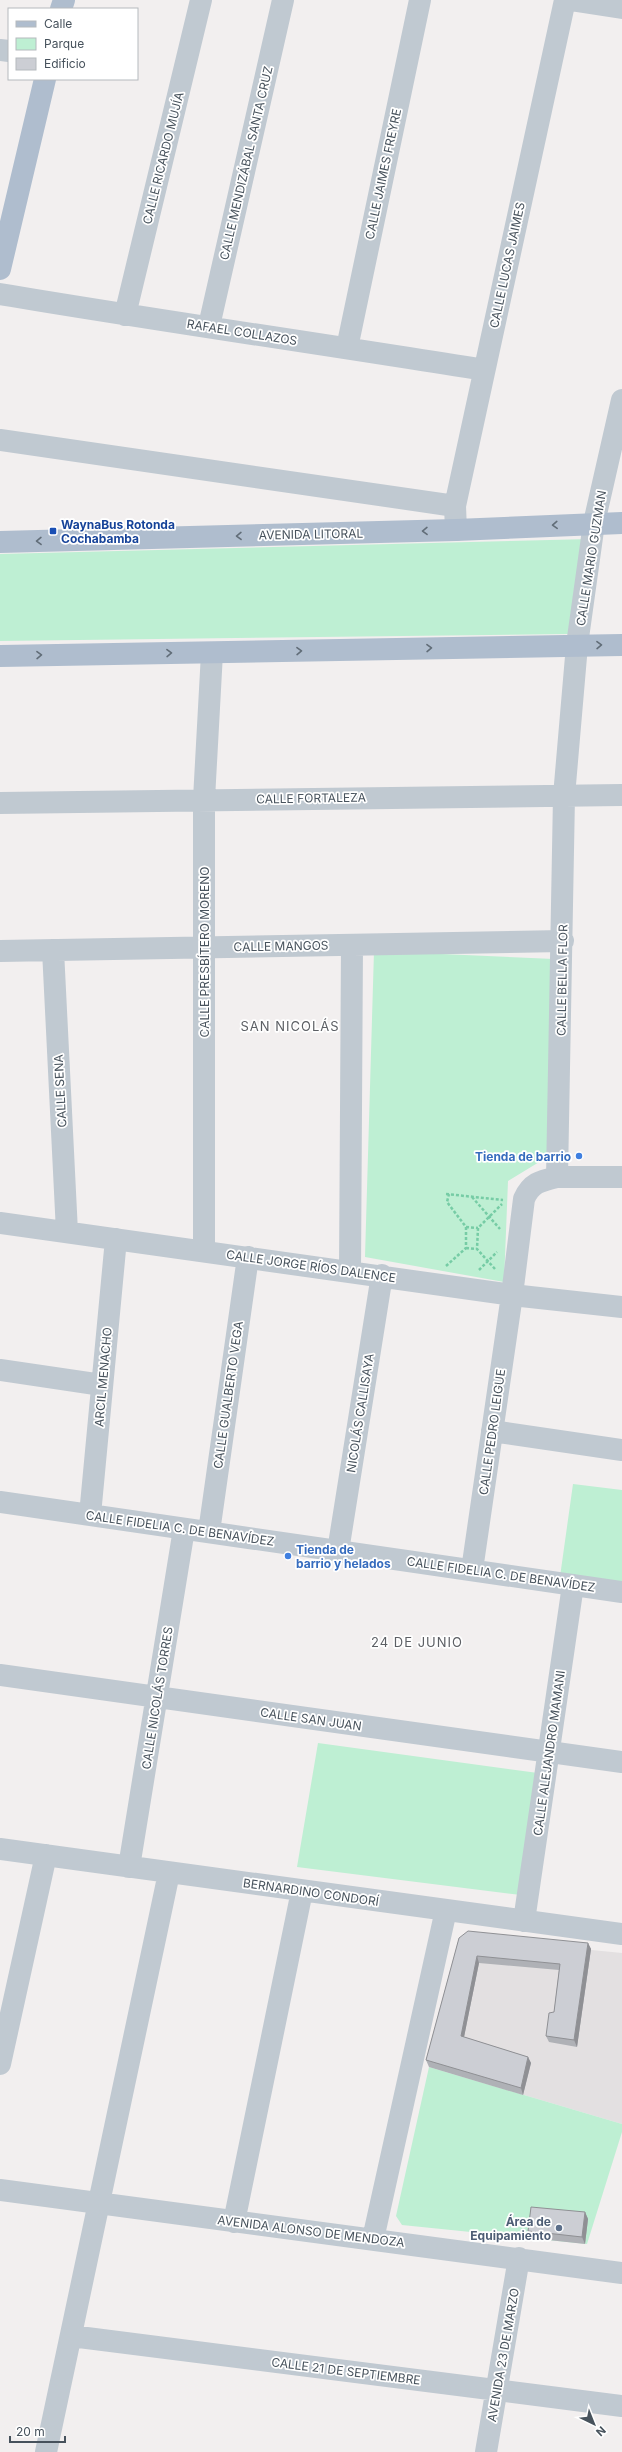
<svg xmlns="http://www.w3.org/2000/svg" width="622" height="2452" viewBox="0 0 622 2452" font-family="Inter,sans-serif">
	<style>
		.education { fill: #e3e0e1 }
		.green { fill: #beefd3 }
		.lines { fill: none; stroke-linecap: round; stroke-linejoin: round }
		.path { stroke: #76cca5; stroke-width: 2.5; stroke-dasharray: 3 2; stroke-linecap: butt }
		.minor { stroke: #c0c9d1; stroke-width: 22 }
		.major { stroke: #afbdce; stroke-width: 22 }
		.wall { fill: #afb1b6 }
		.shaded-wall { fill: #8f9094 }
		.building { fill: #ccced4; stroke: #8f9094 }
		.oneway { stroke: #616d78 }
		.transit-dot { fill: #1a4fb4; stroke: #fff; stroke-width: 1.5 }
		.shop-dot { fill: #3f7fe0; stroke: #fff; stroke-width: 1.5 }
		.service-dot { fill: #5c6f8a; stroke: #fff; stroke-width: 1.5 }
		.labels { text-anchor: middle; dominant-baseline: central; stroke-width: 3.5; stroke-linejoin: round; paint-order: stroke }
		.street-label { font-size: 12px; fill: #47525c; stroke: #fff }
		.transit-label { font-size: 12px; font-weight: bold; fill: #164399; stroke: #fff; text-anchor: start }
		.shop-label { font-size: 12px; font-weight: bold; fill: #366cbe; stroke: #fff; text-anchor: end }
		.service-label { font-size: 12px; font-weight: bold; fill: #4e5e75; stroke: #fff; text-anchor: end }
		.neighbourhood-label { font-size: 13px; letter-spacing: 1px; fill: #5c5f64; stroke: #fff }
	</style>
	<rect width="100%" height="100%" fill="#f2efef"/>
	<!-- education -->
	<path class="education" d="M470 1938 622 1953V2124L429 2067Z"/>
	<!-- green -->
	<path class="green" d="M591 539 568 634 0 641V554Z
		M374 951 554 959 549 1156 508 1181 504 1282 365 1257Z
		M573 1484 622 1490V1599L558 1591Z
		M318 1743 538 1773 521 1895 297 1867Z
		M429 2067 622 2124V2132L587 2244 402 2225 396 2216Z"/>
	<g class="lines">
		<!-- path -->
		<path class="path" d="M446 1194 503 1200
			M472 1197 500 1229
			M466 1227 478 1228
			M466 1248 477 1249
			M446 1266 466 1248V1227L447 1202 449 1194
			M495 1269 477 1249 478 1228 502 1204
			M479 1270 497 1252"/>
		<!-- minor -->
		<path class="minor" d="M570 0 622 8
			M0 50 9 51
			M0 294C161 321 323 344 484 370
			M125 315 201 0
			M209 326 283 0
			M347 348 420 0
			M0 440 455 506
			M456 530 455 506 565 0
			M0 803 622 795
			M53 950 67 1232
			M0 951 563 941
			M557 1177H622
			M0 1223 512 1295 622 1307
			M204 1251V799L212 653
			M350 1272 352 945
			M0 1370 102 1385
			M492 1431 622 1450
			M0 1502 622 1592
			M90 1515 116 1239
			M209 1532 248 1257
			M338 1551 382 1275
			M472 1570 512 1295 524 1199C531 1183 540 1181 557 1177L564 796 577 645 594 523 622 400
			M0 1675 622 1762
			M0 1849 622 1934
			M129 1867 184 1529
			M524 1921 573 1585
			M0 2064 46 1855
			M0 2190 622 2273
			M234 2222 302 1891
			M373 2239 446 1910
			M71 2336 622 2406
			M46 2452 169 1873
			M486 2452 519 2258"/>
		<!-- major -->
		<path class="major" d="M61 9 64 0
			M0 269 45 79
			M0 542 456 530 622 523
			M0 656 622 645"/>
	</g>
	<!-- wall -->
	<path class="wall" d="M459 1938 588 1943 591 1949 577 2047 549 2042 546 2036 554 2012 559 1970 479 1963 464 2037 528 2057 531 2063 523 2095 429 2067 426 2060Z
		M585 2212 588 2219 585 2244 530 2238 528 2231Z"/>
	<!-- shaded-wall -->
	<path class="shaded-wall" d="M588 1943 591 1949 577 2047 574 2040Z
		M477 1956 479 1963 463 2042 461 2036Z
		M528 2057 531 2063 523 2095 521 2088Z
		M585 2212 588 2219 585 2244 582 2237Z"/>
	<!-- building -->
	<path class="building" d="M468 1931 588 1943 574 2040 546 2036 549 2013 554 2012 560 1964 477 1956 461 2036 528 2057 521 2088 426 2060 459 1938Z
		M531 2207 585 2212 582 2237 528 2231Z"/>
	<!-- one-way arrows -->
	<defs><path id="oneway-chevron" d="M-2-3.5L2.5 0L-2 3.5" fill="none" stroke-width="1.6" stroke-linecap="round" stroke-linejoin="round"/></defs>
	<g class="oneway">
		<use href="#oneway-chevron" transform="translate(555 525) rotate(177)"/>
		<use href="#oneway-chevron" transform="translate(425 531) rotate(179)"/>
		<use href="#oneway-chevron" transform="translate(239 536) rotate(179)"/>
		<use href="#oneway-chevron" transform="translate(39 541) rotate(179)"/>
		<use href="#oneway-chevron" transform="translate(599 645) rotate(-1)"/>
		<use href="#oneway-chevron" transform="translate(429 648) rotate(-1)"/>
		<use href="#oneway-chevron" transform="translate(299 651) rotate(-1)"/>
		<use href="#oneway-chevron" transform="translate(169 653) rotate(-1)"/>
		<use href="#oneway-chevron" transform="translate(39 655) rotate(-1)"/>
	</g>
	<!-- markers -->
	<rect class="transit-dot" x="49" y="527" width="8" height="8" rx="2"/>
	<g class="shop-dot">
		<circle cx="579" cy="1156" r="4"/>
		<circle cx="288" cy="1556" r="4"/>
	</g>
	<circle class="service-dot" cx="559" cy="2228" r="4"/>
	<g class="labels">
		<!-- street labels -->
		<g class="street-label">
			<text transform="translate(163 158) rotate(-76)">CALLE RICARDO MUJÍA</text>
			<text transform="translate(246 163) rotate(-77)">CALLE MENDIZÁBAL SANTA CRUZ</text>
			<text transform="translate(383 174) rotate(-78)">CALLE JAIMES FREYRE</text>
			<text transform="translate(507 265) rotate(-78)">CALLE LUCAS JAIMES</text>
			<text transform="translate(242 332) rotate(9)">RAFAEL COLLAZOS</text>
			<text transform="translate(311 534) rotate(-1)">AVENIDA LITORAL</text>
			<text transform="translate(591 558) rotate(-81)">CALLE MARIO GUZMAN</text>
			<text transform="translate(311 798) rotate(-1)">CALLE FORTALEZA</text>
			<text transform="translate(281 946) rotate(-1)">CALLE MANGOS</text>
			<text transform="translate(204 952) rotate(-90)">CALLE PRESBÍTERO MORENO</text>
			<text transform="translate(562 980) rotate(-89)">CALLE BELLA FLOR</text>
			<text transform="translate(60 1091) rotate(-93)">CALLE SENA</text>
			<text transform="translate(311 1266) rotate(8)">CALLE JORGE RÍOS DALENCE</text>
			<text transform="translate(103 1377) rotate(-85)">ARCIL MENACHO</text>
			<text transform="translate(228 1395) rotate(-82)">CALLE GUALBERTO VEGA</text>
			<text transform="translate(360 1413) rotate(-81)">NICOLÁS CALLISAYA</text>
			<text transform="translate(492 1432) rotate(-82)">CALLE PEDRO LEIGUE</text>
			<text transform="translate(180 1528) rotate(8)">CALLE FIDELIA C. DE BENAVÍDEZ</text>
			<text transform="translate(501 1574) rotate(8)">CALLE FIDELIA C. DE BENAVÍDEZ</text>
			<text transform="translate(157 1698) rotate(-81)">CALLE NICOLÁS TORRES</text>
			<text transform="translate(311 1719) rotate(8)">CALLE SAN JUAN</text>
			<text transform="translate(549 1753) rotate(-82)">CALLE ALEJANDRO MAMANI</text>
			<text transform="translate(311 1892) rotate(8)">BERNARDINO CONDORÍ</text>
			<text transform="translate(311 2231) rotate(7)">AVENIDA ALONSO DE MENDOZA</text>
			<text transform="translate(503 2355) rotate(-80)">AVENIDA 23 DE MARZO</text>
			<text transform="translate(346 2371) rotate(7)">CALLE 21 DE SEPTIEMBRE</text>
		</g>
		<!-- transit labels -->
		<g class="transit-label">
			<text x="61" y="524">WaynaBus Rotonda<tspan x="61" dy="14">Cochabamba</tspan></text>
		</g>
		<!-- shop labels -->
		<g class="shop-label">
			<text x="571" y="1156">Tienda de barrio</text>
			<text x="296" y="1549" text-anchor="start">Tienda de<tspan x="296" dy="14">barrio y helados</tspan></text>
		</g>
		<!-- service labels -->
		<g class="service-label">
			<text x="551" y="2221">Área de<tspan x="551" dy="14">Equipamiento</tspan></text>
		</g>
		<!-- neighbourhood labels -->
		<g class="neighbourhood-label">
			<text x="290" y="1026">SAN NICOLÁS</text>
			<text x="417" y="1642">24 DE JUNIO</text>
		</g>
	</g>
	<!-- legend -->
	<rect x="8" y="8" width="130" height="72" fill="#ffffff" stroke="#b5babe"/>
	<rect x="16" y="21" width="20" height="6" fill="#afbdce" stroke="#b5babe"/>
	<text x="44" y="28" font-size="12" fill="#47525c">Calle</text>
	<rect x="16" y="38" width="20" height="12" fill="#beefd3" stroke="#b5babe"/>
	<text x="44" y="48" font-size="12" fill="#47525c">Parque</text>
	<rect x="16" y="58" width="20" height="12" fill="#ccced4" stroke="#b5babe"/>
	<text x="44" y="68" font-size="12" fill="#47525c">Edificio</text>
	<!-- north arrow -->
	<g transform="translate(594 2424) rotate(137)" stroke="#ffffff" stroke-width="3" paint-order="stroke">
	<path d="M0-3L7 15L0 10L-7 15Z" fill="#47525c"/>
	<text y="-6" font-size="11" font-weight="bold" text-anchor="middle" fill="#47525c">N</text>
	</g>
	<!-- scale -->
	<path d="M10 2436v6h55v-6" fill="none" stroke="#47525c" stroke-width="2"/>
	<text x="16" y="2436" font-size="12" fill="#47525c" stroke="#ffffff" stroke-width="3" paint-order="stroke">20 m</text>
</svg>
